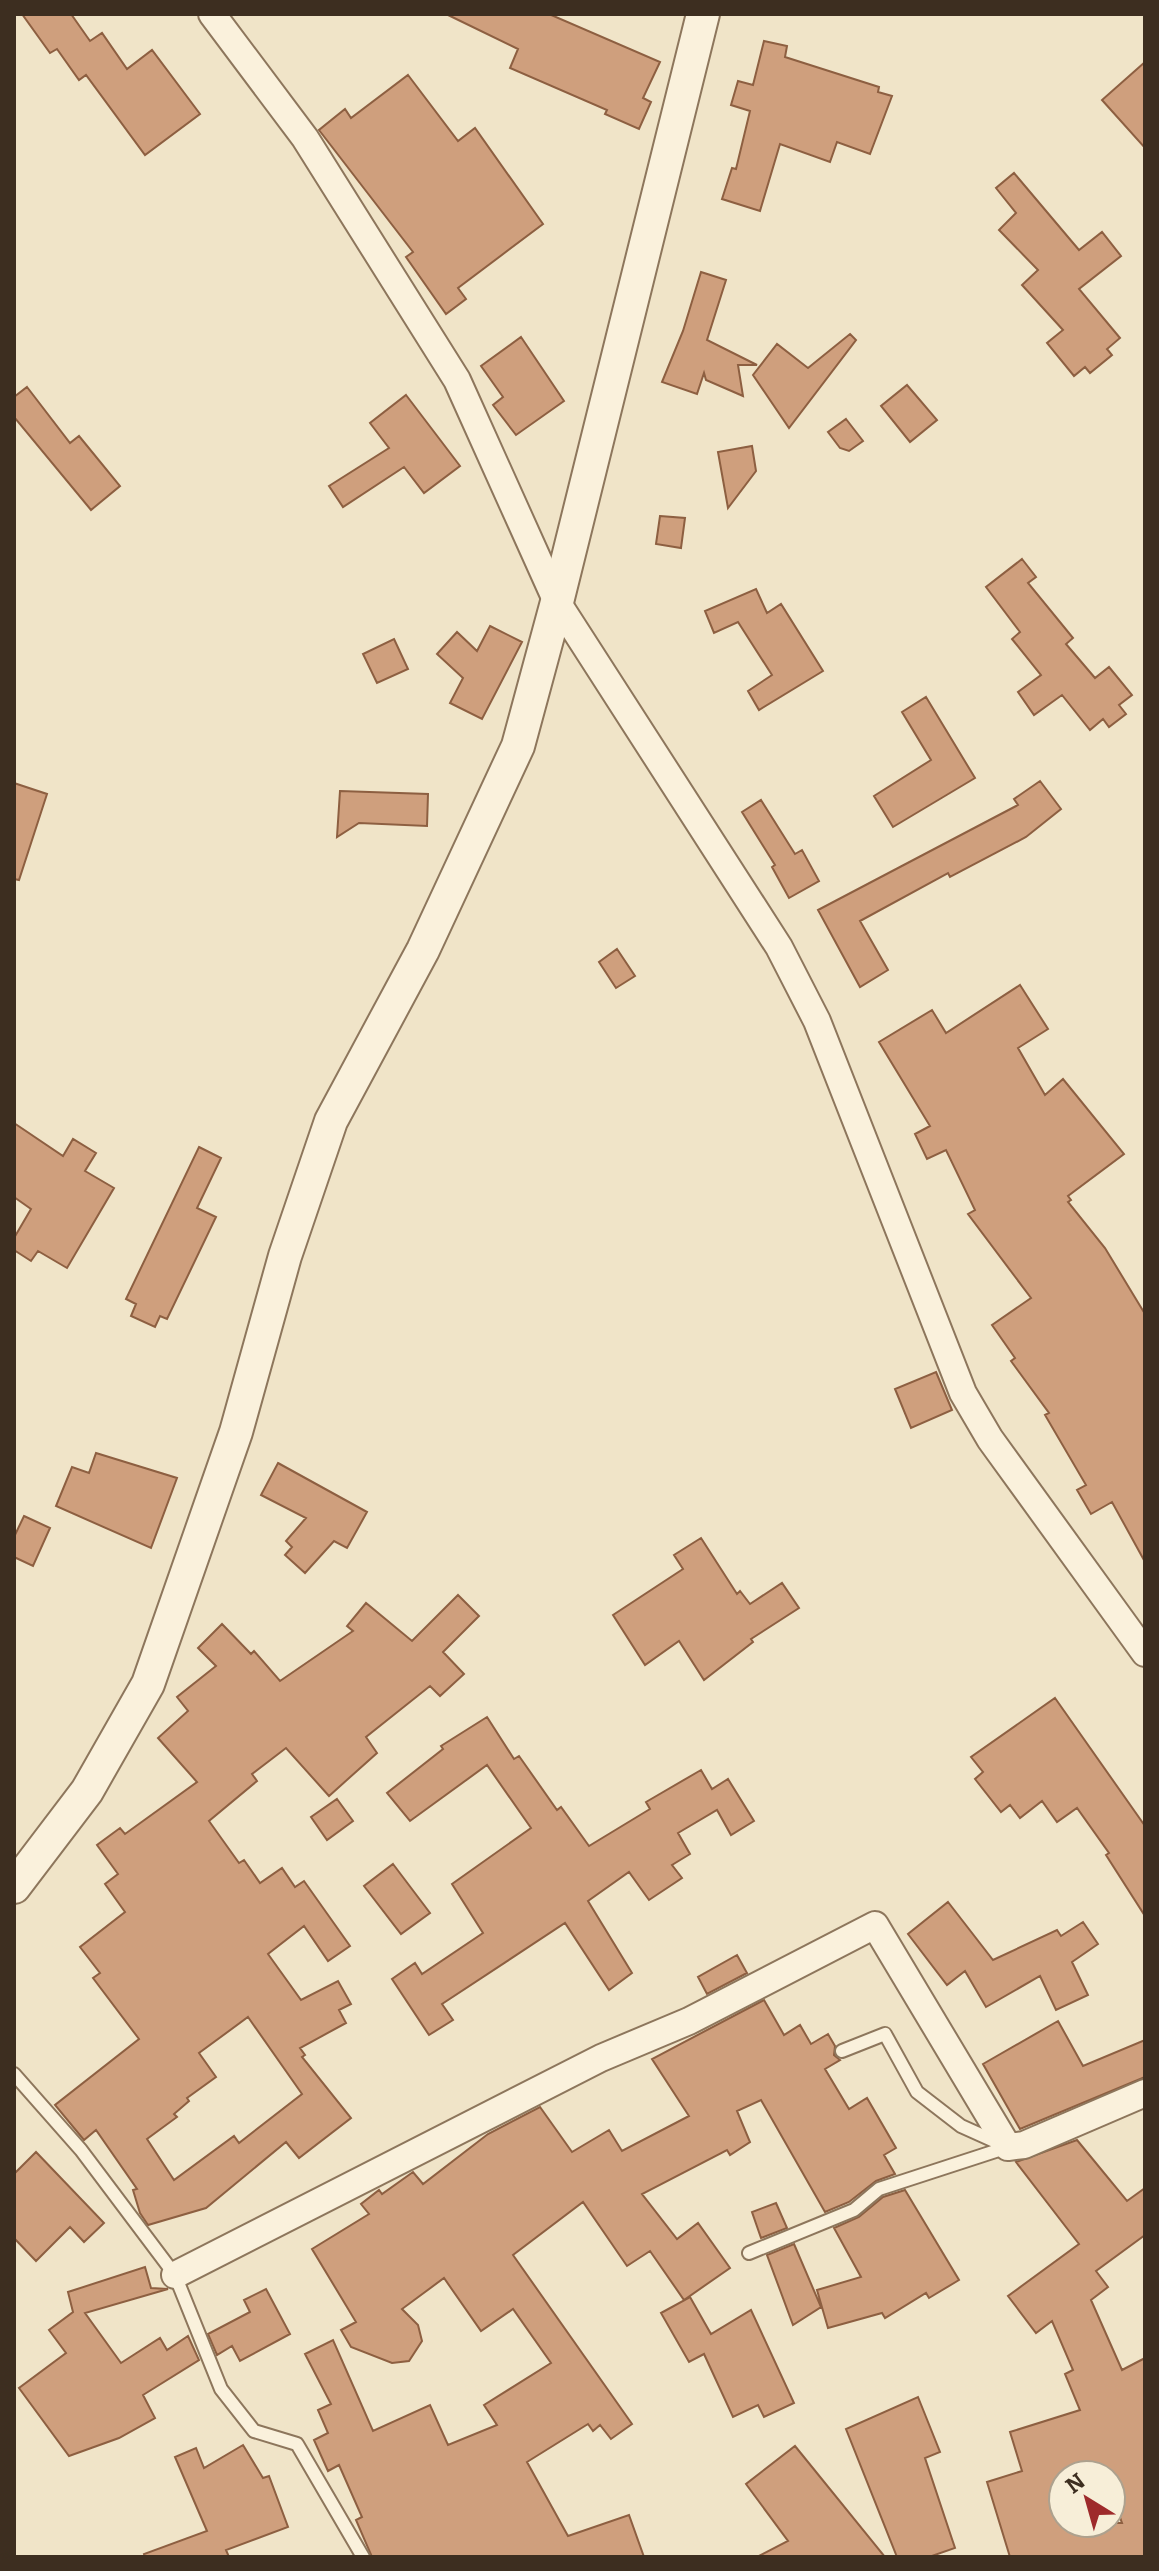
<svg xmlns="http://www.w3.org/2000/svg" width="1159" height="2571" viewBox="0 0 1159 2571" font-family="Bitter,serif">
	<style>
		.building { fill: #cf9f7d; stroke: #8d5f41; stroke-width: 2; fill-rule: evenodd }
		.lines { fill: none; stroke-linecap: round; stroke-linejoin: round }
		.service-casing { stroke: #8d765c; stroke-width: 16 }
		.minor-casing { stroke: #8d765c; stroke-width: 30 }
		.tertiary-casing { stroke: #8d765c; stroke-width: 36 }
		.service { stroke: #faf1dc; stroke-width: 12 }
		.minor { stroke: #faf1dc; stroke-width: 26 }
		.tertiary { stroke: #faf1dc; stroke-width: 32 }
	</style>
	<rect width="100%" height="100%" fill="#f0e4c8"/>
	<!-- building -->
	<path class="building" d="M22 14H71L90 41 102 33 127 69 152 50 200 114 145 155 86 75 79 80 57 49 50 53Z
		M446 14H549L660 62 643 98 651 102 639 129 605 114 607 110 510 68 518 49Z
		M764 41 787 46 785 57 879 87 878 92 892 96 870 154 837 142 830 162 780 144 760 211 722 199 732 168 736 169 750 111 731 105 738 81 753 85Z
		M1145 62V148L1102 100Z
		M408 75 458 141 475 128 543 224 458 288 466 299 446 314 406 257 413 252 319 130 345 109 351 118Z
		M1014 173 1079 250 1102 232 1121 256 1079 289 1120 338 1107 349 1112 355 1090 373 1085 367 1074 376 1047 343 1063 330 1022 285 1038 270 999 230 1016 213 996 188Z
		M701 272 726 280 707 340 757 365H738L743 396 706 380 704 373 697 394 662 382 683 331Z
		M850 334 856 340 789 428 753 375 777 344 808 368Z
		M521 337 564 401 516 435 493 405 503 397 481 366Z
		M907 385 937 420 910 442 881 406Z
		M27 387 70 443 79 436 120 486 91 510 14 417V397Z
		M406 395 460 466 424 493 404 467 343 507 329 486 389 448 370 423Z
		M846 419 863 441 849 451 840 448 828 432Z
		M752 446 756 471 728 508 718 452Z
		M660 516 685 518 681 548 656 544Z
		M1022 559 1036 577 1028 583 1073 638 1066 644 1095 678 1109 667 1132 695 1119 705 1126 714 1109 727 1103 719 1090 730 1062 695 1034 715 1018 692 1041 675 1012 639 1020 632 986 587Z
		M756 589 767 613 781 604 823 671 759 710 748 691 772 675 738 622 714 633 705 611Z
		M490 626 522 642 482 719 450 703 463 678 437 654 457 632 477 651Z
		M394 639 408 669 377 683 363 654Z
		M926 697 975 778 893 827 874 796 931 760 902 712Z
		M1040 781 1061 809 1026 837 950 877 948 873 860 921 888 970 860 987 818 910 1018 805 1014 799Z
		M14 783 47 794 19 880 14 879Z
		M340 791 428 794 427 826 359 823 337 837Z
		M761 800 795 854 802 850 819 881 789 898 772 867 775 865 742 812Z
		M617 949 635 976 616 988 599 962Z
		M1020 985 1048 1029 1018 1048 1045 1095 1063 1079 1124 1154 1068 1196 1071 1200 1068 1202 1105 1248 1145 1314V1562L1112 1502 1091 1514 1077 1490 1086 1485 1045 1415 1049 1413 1011 1361 1015 1358 992 1325 1031 1298 968 1214 975 1210 946 1150 927 1159 915 1134 930 1126 879 1042 932 1010 946 1033Z
		M14 1123 63 1156 73 1139 96 1153 85 1171 114 1188 67 1268 38 1251 31 1261 14 1250V1238L31 1209 14 1197Z
		M199 1147 221 1158 197 1208 216 1217 167 1319 160 1316 155 1327 131 1316 136 1304 126 1299Z
		M936 1372 952 1410 911 1428 895 1389Z
		M96 1453 177 1478 151 1548 56 1506 72 1467 89 1473Z
		M278 1463 367 1512 347 1548 334 1541 305 1573 285 1555 292 1547 286 1541 306 1518 261 1495Z
		M24 1516 50 1528 33 1566 14 1557V1537Z
		M701 1538 737 1594 740 1591 750 1604 782 1583 799 1608 751 1639 753 1642 704 1680 679 1641 645 1665 613 1615 683 1569 674 1555Z
		M458 1595 479 1616 443 1652 464 1674 440 1696 430 1686 366 1737 377 1753 329 1796 286 1748 252 1774 257 1781 209 1821 239 1863 244 1860 260 1883 282 1868 295 1887 304 1881 350 1946 328 1961 304 1926 268 1954 301 2000 338 1981 351 2004 339 2010 346 2023 300 2048 305 2055 302 2057 351 2118 299 2158 286 2142 206 2208 148 2225 140 2213 133 2190 137 2189 96 2130 84 2140 55 2105 139 2039 93 1978 100 1973 80 1947 125 1912 105 1884 118 1874 97 1845 120 1828 125 1834 197 1782 158 1738 188 1711 177 1697 216 1666 198 1648 222 1624 251 1654 254 1651 280 1681 353 1631 347 1626 366 1603 412 1641ZM248 2017 302 2094 239 2143 234 2136 174 2180 147 2139 177 2117 174 2114 189 2101 187 2098 216 2077 199 2053Z
		M1055 1698 1145 1826V1916L1106 1855 1109 1853 1077 1808 1057 1822 1042 1801 1020 1818 1010 1805 1001 1812 975 1779 983 1772 971 1757Z
		M487 1717 514 1759 519 1756 557 1810 561 1807 589 1846 650 1809 646 1802 701 1770 712 1789 728 1779 754 1821 731 1835 717 1810 678 1833 690 1854 672 1865 682 1878 649 1900 629 1872 588 1901 632 1973 609 1990 565 1923 442 2004 453 2020 429 2035 392 1979 415 1963 422 1974 483 1933 452 1884 531 1828 487 1765 410 1821 387 1793 443 1749 441 1746Z
		M337 1799 353 1821 327 1840 311 1817Z
		M393 1864 430 1913 401 1934 364 1886Z
		M948 1902 993 1960 1057 1930 1061 1936 1083 1922 1098 1944 1072 1962 1088 1995 1056 2010 1040 1976 986 2007 965 1971 947 1985 908 1934Z
		M737 1955 747 1973 707 1994 698 1977Z
		M764 2000 784 2035 800 2025 811 2044 828 2034 835 2046 834 2055 840 2060 825 2069 849 2109 867 2098 896 2148 884 2155 895 2174 876 2181 849 2202 825 2212 761 2100 737 2111 750 2142 730 2155 727 2150 642 2194 677 2239 698 2223 730 2268 684 2300 650 2251 627 2266 583 2202 513 2255 632 2424 611 2439 600 2425 593 2431 588 2424 527 2462 568 2536 629 2515 644 2557H372L356 2520 362 2517 339 2465 328 2471 314 2440 328 2433 318 2410 331 2404 305 2354 333 2340 373 2431 430 2405 448 2445 497 2425 484 2405 551 2363 513 2309 481 2331 444 2278 402 2309 418 2325 422 2341 409 2361 392 2363 351 2347 341 2330 356 2322 312 2249 369 2214 361 2204 379 2190 382 2194 413 2172 423 2184 488 2134 540 2107 572 2152 609 2130 622 2151 689 2116 652 2059Z
		M1058 2021 1083 2066 1145 2040V2077L1020 2129 983 2064Z
		M1077 2140 1127 2201 1145 2188V2235L1096 2271 1108 2287 1091 2300 1122 2370 1145 2358V2557H1010L987 2482 1022 2471 1010 2432 1080 2410 1065 2374 1073 2370 1052 2321 1036 2333 1008 2296 1079 2244 1016 2162ZM1063 2475H1111V2492L1122 2523H1063Z
		M36 2152 104 2223 84 2242 70 2227 36 2261 14 2238V2174Z
		M905 2190 959 2280 929 2298 926 2293 885 2318 882 2313 828 2328 817 2290 861 2277 834 2228 859 2217 883 2197Z
		M776 2203 787 2228 761 2238 752 2212Z
		M794 2244 821 2307 793 2325 767 2255Z
		M145 2267 151 2288 168 2289 85 2313 121 2363 160 2338 167 2350 188 2336 199 2360 143 2395 155 2418 119 2438 69 2456 19 2388 66 2353 49 2330 73 2312 68 2292Z
		M266 2289 290 2334 240 2361 232 2346 217 2355 208 2334 250 2312 244 2300Z
		M690 2297 711 2334 751 2310 794 2403 764 2417 758 2405 733 2417 704 2354 689 2362 661 2313Z
		M918 2397 940 2452 925 2458 955 2548 929 2557H897L846 2429Z
		M243 2445 263 2478 269 2476 288 2527 226 2550 229 2557H145L144 2554 207 2531 175 2457 196 2448 204 2468Z
		M795 2446 885 2557H757L788 2541 746 2484Z"/>
	<g class="lines">
		<defs>
			<path id="service" d="M842 2051 885 2034 917 2092 961 2126 1001 2144
				M14 2074 81 2150 175 2275 221 2389 254 2431 297 2444 363 2557
				M749 2253 854 2210 879 2189 1008 2147"/>
			<path id="minor" d="M212 14 305 138 457 380 557 602 779 947 817 1021 963 1393 990 1439 1145 1653
				M175 2275 601 2058 689 2021 875 1925 1008 2147 1024 2145 1145 2093"/>
			<path id="tertiary" d="M14 1887 87 1791 148 1684 236 1432 285 1256 331 1121 423 950 518 746 557 602 703 14"/>
		</defs>
		<!-- service casing -->
		<use href="#service" class="service-casing"/>
		<!-- minor casing -->
		<use href="#minor" class="minor-casing"/>
		<!-- tertiary casing -->
		<use href="#tertiary" class="tertiary-casing"/>
		<!-- service -->
		<use href="#service" class="service"/>
		<!-- minor -->
		<use href="#minor" class="minor"/>
		<!-- tertiary -->
		<use href="#tertiary" class="tertiary"/>
	</g>
	<!-- border -->
	<rect width="1159" height="2571" fill="none" stroke="#3d2e20" stroke-width="32"/>
	<!-- north arrow -->
	<g transform="translate(1087 2499) rotate(323)"><circle r="38" fill="#f7eed8" stroke="#ada18e" stroke-width="2"/>
	<path d="M0-6L14 30L0 20L-14 30Z" fill="#9e2a2b"/>
	<text y="-12" font-size="22" font-weight="bold" text-anchor="middle" fill="#3d2e20">N</text>
	</g>
</svg>
